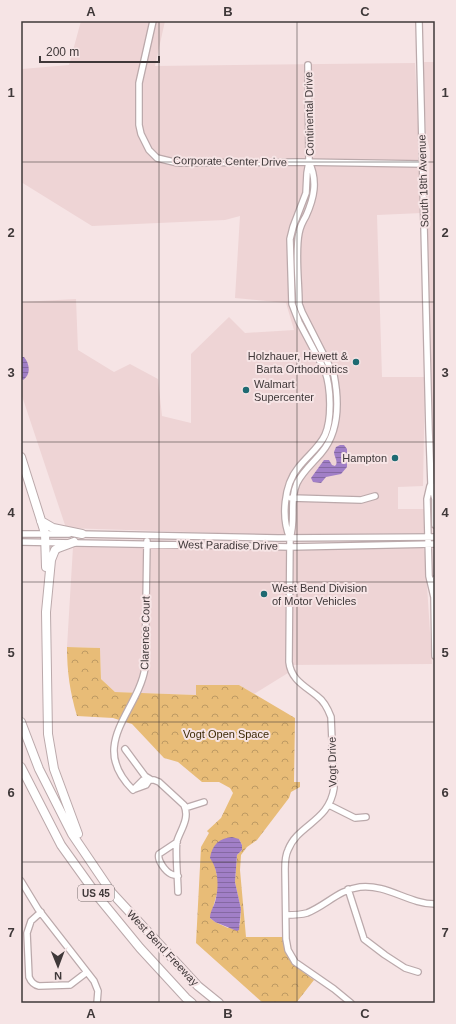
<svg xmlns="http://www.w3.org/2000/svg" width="456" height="1024" viewBox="0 0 456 1024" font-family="Helvetica,sans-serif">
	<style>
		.built { fill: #eed4d5 }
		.forest { fill: url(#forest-crowns); fill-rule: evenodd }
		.water { fill: url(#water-rules) }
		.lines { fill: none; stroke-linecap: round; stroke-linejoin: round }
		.minor-casing { stroke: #bba9ab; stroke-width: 8 }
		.highway-casing { stroke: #bba9ab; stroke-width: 10 }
		.minor { stroke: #fff; stroke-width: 5.5 }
		.highway { stroke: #fff; stroke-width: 8 }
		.grid { fill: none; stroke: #3f3839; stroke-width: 1; stroke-opacity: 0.55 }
		.poi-dot { fill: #1e6a72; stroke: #f6e4e5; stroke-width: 1.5 }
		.labels { text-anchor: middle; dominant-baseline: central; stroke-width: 4; stroke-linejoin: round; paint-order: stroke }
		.shield { fill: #f6e4e5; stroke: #766c6d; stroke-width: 1 }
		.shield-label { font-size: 10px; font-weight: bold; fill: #3f3839 }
		.street-label { font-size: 11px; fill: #3f3839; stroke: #f6e4e5 }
		.poi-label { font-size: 11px; fill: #3f3839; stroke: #f6e4e5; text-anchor: end }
		.park-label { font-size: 11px; fill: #3d2a07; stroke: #f6e4e5 }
		.neatline { fill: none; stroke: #3f3839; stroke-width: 1.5 }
		.grid-label { font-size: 13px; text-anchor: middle; font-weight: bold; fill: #3f3839 }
	</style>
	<defs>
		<pattern id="forest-crowns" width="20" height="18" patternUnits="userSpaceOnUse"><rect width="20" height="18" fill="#e8bc77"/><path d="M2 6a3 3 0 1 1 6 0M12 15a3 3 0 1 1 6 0" fill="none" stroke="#bd9a63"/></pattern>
		<pattern id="water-rules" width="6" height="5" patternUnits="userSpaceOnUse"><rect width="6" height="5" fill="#a17fc7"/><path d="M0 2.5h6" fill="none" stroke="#8569a3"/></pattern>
	</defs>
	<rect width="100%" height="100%" fill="#f6e4e5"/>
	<!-- built -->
	<path class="built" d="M81 21H165L155 66 415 63 422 213 377 215 382 377H425L423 486 398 487V509H424V533L279 535 66 528 21 393V302L76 299 78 350 114 372 130 364 158 379 162 416 191 423V354L229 317 245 333 294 330 286 303 235 298 240 216 225 220 92 226 21 182 22 69 69 65Z
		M423 62H435V466L431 405 427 229 430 152 426 132Z
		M419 546 424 549 425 554 432 664 286 665 288 673 254 694 239 685H196V695L115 692 101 679 100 648 67 647 73 547 270 550Z"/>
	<!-- forest -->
	<path class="forest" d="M67 647 100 648 101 679 115 692 196 695V685H239L295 718 294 782H300V787L291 792 289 798 257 840 247 847 241 855 240 870 246 937H283C286 960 296 967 314 980L296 1003H263L196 943 201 847 209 833 207 831 221 818 233 793 230 788 219 782H202L178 762 164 758 132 724 113 718 77 716C70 692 67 672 67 647ZM239 839 242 845V850L237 855 235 882 241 909 240 925 228 928 215 922 210 918 218 890V880L214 863Z"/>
	<!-- water -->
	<path class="water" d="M21 357H24C30 364 31 375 23 380L21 378Z
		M340 445H344L347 449V467L341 474 326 477 321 483 313 482 311 478 324 460H329L332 465 335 466C339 462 334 457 334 452L336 447Z
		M232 837 239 839 242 845V850L237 855 235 882 241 909 239 930 237 931 215 922 210 918C210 912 213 908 215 902 219 888 219 871 210 858 212 845 219 838 232 837Z"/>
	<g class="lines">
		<defs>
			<path id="minor" d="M153 21 139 83V125L141 134 149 150 157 158 178 163 300 162 423 164
				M419 21 429 430 431 484 435 499V525
				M309 162C318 181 314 198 306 216 303 221 300 227 299 233 295 253 299 282 299 304L302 312 334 375C339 401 340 430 322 452 314 462 303 471 297 483 289 501 296 520 290 538L289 662C291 680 305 686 317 696 324 701 328 709 331 717L334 788C329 822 298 824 288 850 285 856 285 863 285 869L286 939 288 950 295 962 334 989 351 1003
				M430 486 427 499 429 576 434 597
				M291 498 361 500 375 496
				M21 534H69
				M79 534 278 538 435 537
				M290 538C281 518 284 485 298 468 307 456 319 448 325 435 332 419 331 388 325 371L299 322 292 304 290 239 293 227 306 193 307 173 309 162 308 65
				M21 542 290 547 435 544
				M435 579 434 597 435 656
				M125 749 145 776 150 779
				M135 789 146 785 150 779
				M133 790C87 744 138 712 145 668L147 541
				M133 790 143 780H154L159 782 184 805C190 818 181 829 177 841 175 851 178 880 178 892
				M329 805 355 818 366 817
				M185 808 204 802
				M177 842 159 854C157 860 165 871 171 874 172 875 177 875 178 876
				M21 881 38 909 94 981 98 991 97 1003
				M348 889 364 939 385 955 405 968 418 972
				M41 912 31 921 27 933 29 977C31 982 34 985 39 986L70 985 87 972
				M286 915C293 915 300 915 307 913 327 905 338 890 360 887 387 884 409 904 435 904"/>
			<path id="highway" d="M21 457 45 533 46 567
				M41 521 53 528 82 534
				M74 542 58 548 55 550 51 560 46 612 48 734 54 769 78 834
				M21 722 39 769 72 834 112 893 198 986 219 1003
				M21 767 61 845 99 898 140 948 186 998 192 1003"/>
		</defs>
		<!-- minor casing -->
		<use href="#minor" class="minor-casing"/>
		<!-- highway casing -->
		<use href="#highway" class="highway-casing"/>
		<!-- minor -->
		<use href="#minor" class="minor"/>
		<!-- highway -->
		<use href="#highway" class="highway"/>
	</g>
	<!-- grid -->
	<path class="grid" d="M159 21V1003M297 21V1003M21 162H435M21 302H435M21 442H435M21 582H435M21 722H435M21 862H435"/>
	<!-- markers -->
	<g class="poi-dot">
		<circle cx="356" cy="362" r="4"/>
		<circle cx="246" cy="390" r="4"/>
		<circle cx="395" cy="458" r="4"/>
		<circle cx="264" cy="594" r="4"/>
	</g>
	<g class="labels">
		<!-- shield labels -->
		<rect class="shield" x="78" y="885" width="36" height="16" rx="3"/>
		<g class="shield-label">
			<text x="96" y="893">US 45</text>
		</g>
		<!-- street labels -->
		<g class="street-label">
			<text transform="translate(309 114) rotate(-91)">Continental Drive</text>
			<text transform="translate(230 161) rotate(1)">Corporate Center Drive</text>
			<text transform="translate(423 181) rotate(-92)">South 18th Avenue</text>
			<text transform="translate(228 545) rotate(1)">West Paradise Drive</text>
			<text transform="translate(145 633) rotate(-89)">Clarence Court</text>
			<text transform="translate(332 762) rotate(-91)">Vogt Drive</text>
			<text transform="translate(163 948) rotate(47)">West Bend Freeway</text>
		</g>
		<!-- poi labels -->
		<g class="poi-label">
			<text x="348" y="356">Holzhauer, Hewett &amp;<tspan x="348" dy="13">Barta Orthodontics</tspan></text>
			<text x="254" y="384" text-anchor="start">Walmart<tspan x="254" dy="13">Supercenter</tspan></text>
			<text x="387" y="458">Hampton</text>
			<text x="272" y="588" text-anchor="start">West Bend Division<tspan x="272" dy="13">of Motor Vehicles</tspan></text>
		</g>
		<!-- park labels -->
		<g class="park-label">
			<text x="226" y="734">Vogt Open Space</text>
		</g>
	</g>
	<!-- border -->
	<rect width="456" height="1024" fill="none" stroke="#f6e4e5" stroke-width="44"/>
	<!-- north arrow -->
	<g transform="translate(58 966) rotate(179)" stroke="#f6e4e5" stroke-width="3" paint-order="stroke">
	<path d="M0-3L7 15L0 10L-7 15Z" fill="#3f3839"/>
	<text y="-6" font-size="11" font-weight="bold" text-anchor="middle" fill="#3f3839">N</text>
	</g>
	<!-- scale -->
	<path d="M40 56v6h119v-6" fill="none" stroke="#3f3839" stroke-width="2"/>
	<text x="46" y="56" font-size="12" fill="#3f3839" stroke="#f6e4e5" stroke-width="3" paint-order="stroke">200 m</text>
	<rect x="22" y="22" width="412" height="980" class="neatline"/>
	<g class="grid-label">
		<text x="91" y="16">A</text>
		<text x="228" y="16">B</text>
		<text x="365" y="16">C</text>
		<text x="11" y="97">1</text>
		<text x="445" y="97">1</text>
		<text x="11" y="237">2</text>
		<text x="445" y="237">2</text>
		<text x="11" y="377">3</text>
		<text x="445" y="377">3</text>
		<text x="11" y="517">4</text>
		<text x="445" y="517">4</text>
		<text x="11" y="657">5</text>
		<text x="445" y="657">5</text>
		<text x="11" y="797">6</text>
		<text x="445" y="797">6</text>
		<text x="11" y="937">7</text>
		<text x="445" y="937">7</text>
		<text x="91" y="1018">A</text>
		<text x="228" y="1018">B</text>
		<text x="365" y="1018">C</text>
	</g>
</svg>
